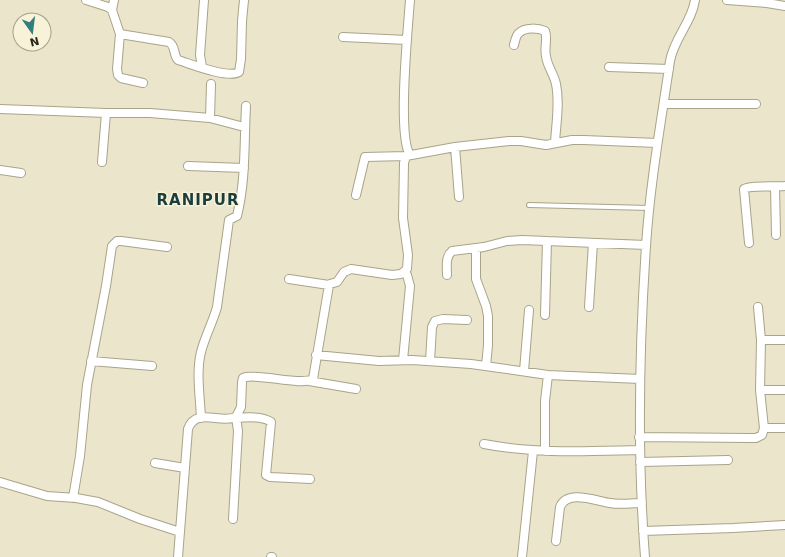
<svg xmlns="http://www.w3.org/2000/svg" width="785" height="557" viewBox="0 0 785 557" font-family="'DejaVu Sans',sans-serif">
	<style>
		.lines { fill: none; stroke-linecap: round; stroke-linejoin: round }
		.service-casing { stroke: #a8a48b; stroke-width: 6 }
		.minor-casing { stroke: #a8a48b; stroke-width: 10 }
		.service { stroke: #fff; stroke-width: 4 }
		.minor { stroke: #fff; stroke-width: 8 }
		.labels { text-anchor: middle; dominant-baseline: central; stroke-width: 3; stroke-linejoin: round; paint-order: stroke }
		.district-label { font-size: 15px; font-weight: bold; letter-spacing: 1px; fill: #1a3d3d; stroke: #f8f3d8 }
	</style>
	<rect width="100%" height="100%" fill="#eae5cb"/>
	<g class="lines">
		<defs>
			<path id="service" d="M529 205 650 208"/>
			<path id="minor" d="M86 0 108 7 112 10 120 34 169 42C176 46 173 55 178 60 191 64 228 79 239 72L241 59 242 21 244 0
				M727 0 767 3 785 6
				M112 10 114 0
				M120 34 117 69 118 75 121 78 143 83
				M343 37 407 40
				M514 45C515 41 516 35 519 33 525 27 538 28 545 31 548 39 544 47 546 56 547 66 554 74 556 84 560 103 556 124 555 143
				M202 67 200 55 204 0
				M609 67 669 69
				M664 104H756
				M0 109 106 113H150L210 118 244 127
				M210 118 211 84
				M455 147 459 197
				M410 155C397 136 408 28 410 0
				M102 162 106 113
				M188 166 244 168
				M0 170 21 173
				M775 187 776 235
				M356 195 365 157 406 156
				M749 243 744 189C749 185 776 187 785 186
				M476 248V279L486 306 488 316V345L486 366
				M447 275C447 267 445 257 452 251L484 247 507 241 522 240 646 245
				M289 279 329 285
				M589 307 593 243
				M545 315 547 241
				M761 340H785
				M316 355 379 361 412 360 471 364 548 375 640 379
				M403 360 410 286 407 275 404 272
				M91 361 152 366
				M430 361 432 327 435 321 443 319 467 320
				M524 371 529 310
				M309 381 356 389
				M760 390H785
				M201 418C200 396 196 372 201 352 205 336 213 322 217 307L229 220 237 216C246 180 244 143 246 106
				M237 418C247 417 263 416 271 422L266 475 270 477 310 479
				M764 428H785
				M639 437 749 438H756L762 435 764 428 760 390 761 340 758 307
				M484 444C536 454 588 451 640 450
				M545 451V401L548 375
				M640 462 728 460
				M155 463 185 468
				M0 482 47 496 76 498 98 502 140 519 180 532
				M73 498 80 456 87 385 106 286 112 246 117 241H121L167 247
				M233 519 238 431 236 417
				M643 531 733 528 785 525
				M556 541 560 507C567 489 596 501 610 503 620 505 631 503 642 503
				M178 557 188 429C196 407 220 424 236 417L241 407 242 382 243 378 246 377C263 374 301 386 313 379L329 285 330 284 337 282 344 272 351 269 392 275 401 274 407 269 408 255 403 218 404 163 406 156 455 147 509 141H521L546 145 572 140H584L657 143
				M271 557H272
				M522 557 533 451
				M645 557C637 454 639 350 646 246 650 184 661 122 670 61 674 38 692 22 695 0"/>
		</defs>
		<!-- service casing -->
		<use href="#service" class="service-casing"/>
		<!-- minor casing -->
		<use href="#minor" class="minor-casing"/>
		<!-- service -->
		<use href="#service" class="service"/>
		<!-- minor -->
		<use href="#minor" class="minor"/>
	</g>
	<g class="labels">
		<!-- district labels -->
		<g class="district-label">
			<text x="198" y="200">RANIPUR</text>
		</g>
	</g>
	<!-- north arrow -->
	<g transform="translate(32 32) rotate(166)"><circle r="19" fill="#f8f3d8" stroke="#a4a08c"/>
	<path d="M0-3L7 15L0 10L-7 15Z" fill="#347d7e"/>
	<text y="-6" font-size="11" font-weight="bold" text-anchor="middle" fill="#25231a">N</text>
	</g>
</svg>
